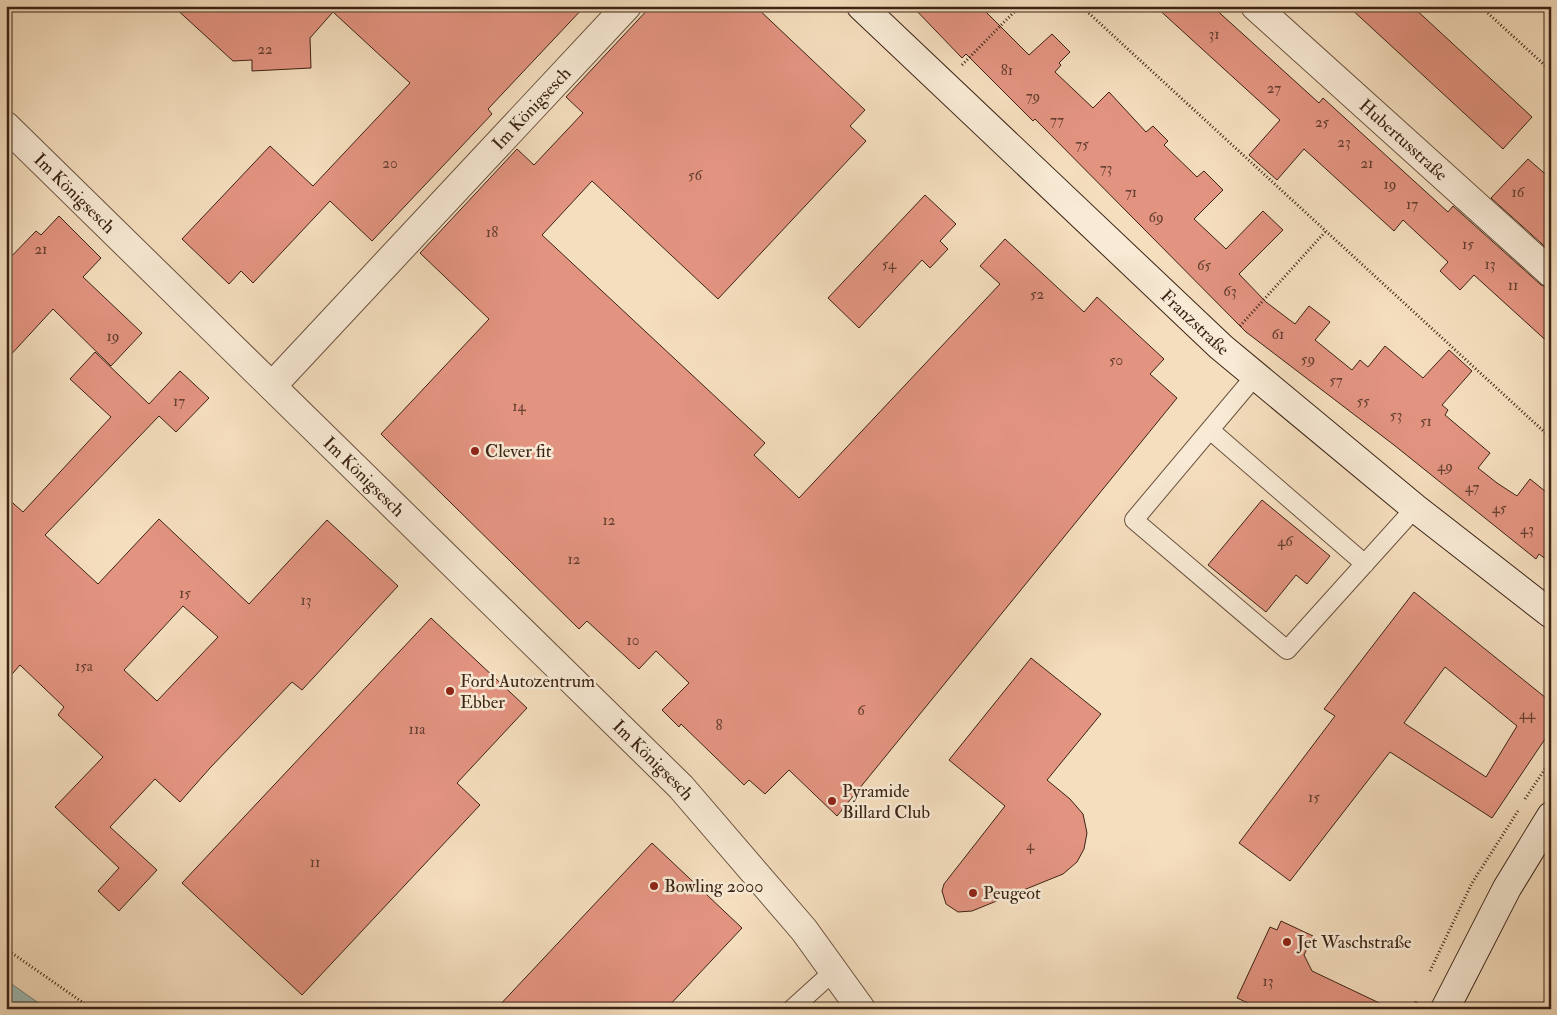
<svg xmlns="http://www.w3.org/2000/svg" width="1557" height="1015" viewBox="0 0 1557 1015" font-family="'IM FELL Double Pica',serif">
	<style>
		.water { fill: #9cbcb4; stroke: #757f74 }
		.building { fill: #e39481; stroke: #3b2315; fill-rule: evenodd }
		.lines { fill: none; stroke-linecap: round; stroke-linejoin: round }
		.lane-casing { stroke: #6a523f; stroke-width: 20 }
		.street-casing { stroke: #6a523f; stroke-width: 30 }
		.secondary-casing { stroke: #3b2315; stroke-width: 30 }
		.path { stroke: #3b2315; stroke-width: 3; stroke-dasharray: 1 2.5; stroke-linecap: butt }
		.lane { stroke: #f8ead5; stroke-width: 18 }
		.street { stroke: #f8ead5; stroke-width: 28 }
		.secondary { stroke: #f8ead5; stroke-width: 28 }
		.poi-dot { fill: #8f2418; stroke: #f8ead5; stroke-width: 2 }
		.labels { text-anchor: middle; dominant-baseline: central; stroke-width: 5; stroke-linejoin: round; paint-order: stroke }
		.number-label { font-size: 15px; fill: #653f30 }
		.street-label { font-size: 18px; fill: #3b2315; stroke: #f8ead5 }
		.poi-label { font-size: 18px; fill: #3b2315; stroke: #f8ead5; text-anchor: start }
	</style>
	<rect width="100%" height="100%" fill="#f5debe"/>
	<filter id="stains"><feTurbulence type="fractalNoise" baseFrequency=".004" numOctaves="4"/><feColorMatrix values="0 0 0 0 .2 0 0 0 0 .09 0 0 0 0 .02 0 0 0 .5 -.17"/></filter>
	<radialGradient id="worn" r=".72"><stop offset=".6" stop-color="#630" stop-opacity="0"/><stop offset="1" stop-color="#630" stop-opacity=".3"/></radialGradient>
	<!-- water -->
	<path class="water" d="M6 980 47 1009H6Z"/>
	<!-- building -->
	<path class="building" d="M173 6H585L488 109 492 114 372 241 330 201 253 283 241 271 229 284 182 239 270 146 313 186 410 83 333 12 310 38 311 68 252 71V60L233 61Z
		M651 6H755L865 110 850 126 866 141 718 299 592 181 542 235 765 443 754 455 799 498 1000 284 980 266 1005 239 1084 312 1097 297 1164 359 1150 374 1177 398 837 816 789 770 765 794 749 780 744 785 681 724 679 727 662 710 689 683 656 651 639 669 587 621 579 629 381 434 489 319 420 253 517 149 534 165 583 113 566 97Z
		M912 6H980L1029 55 1052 34 1070 52 1059 63 1061 65 1055 72 1093 108 1109 92 1146 132 1153 126 1168 141 1164 145 1197 177 1204 171 1223 190 1194 219 1226 249 1263 211 1283 230 1239 274 1266 302 1295 324 1309 306 1330 322 1315 340 1352 370 1360 360 1368 367 1385 346 1423 378 1449 350 1472 371 1442 405 1448 410 1445 415 1490 453 1478 468 1497 483 1517 496 1530 479 1551 496V563L1539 554 1536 559 1394 445 1246 332 1035 119 1033 121 966 54 962 58Z
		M1155 6H1212L1319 103 1323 98 1448 212 1453 206 1541 285 1551 288V345L1474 275 1460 290 1440 271 1448 262 1403 220 1394 231 1304 149 1277 180 1249 155 1280 120Z
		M1348 6H1412L1532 117 1503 149Z
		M1528 159 1551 179V252L1491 198Z
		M925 195 956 224 940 241 948 249 930 268 922 260 859 328 828 298Z
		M59 216 101 258 83 277 142 333 111 366 53 309 6 360V262L36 231 41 235Z
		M95 352 149 404 180 371 209 398 176 432 159 416 45 535 98 584 159 519 249 604 327 520 398 586 302 690 292 682 210 768 180 802 155 779 110 827 157 870 119 911 98 891 119 868 55 807 103 757 58 715 64 707 20 665 6 681V497L23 512 111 417 70 379ZM183 606 218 637 157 701 124 670Z
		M1262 500 1330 556 1307 584 1296 575 1266 612 1208 565Z
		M1414 592 1551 702V730L1492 818 1390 752 1290 881 1239 843 1335 716 1324 709ZM1445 667 1517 726 1486 777 1404 723Z
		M431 618 527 708 457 783 480 805 302 995 182 883Z
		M1031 658 1101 714 1047 780 1070 799 1083 814 1087 833 1084 849 1077 862 1063 874 972 911 958 912 946 904 942 891 944 884 1005 806 949 760Z
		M652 843 742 928 666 1009H496Z
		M1281 921 1313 936 1304 955 1312 971 1392 1009H1261L1237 998 1270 927 1277 930Z"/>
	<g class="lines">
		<defs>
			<path id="lane" d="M1255 376 1134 520 1287 650 1415 508
				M1210 430 1365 564
				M792 1009 834 971"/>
			<g id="street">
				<path id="s1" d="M1255 6 1551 273"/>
				<path id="s2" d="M6 126 681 787 804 930 861 1009"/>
				<path id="s3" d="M272 386 627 6"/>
			</g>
			<g id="secondary">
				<path id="s4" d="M861 6 1221 347 1415 508 1551 614"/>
				<path d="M1445 1009 1507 888 1551 816"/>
			</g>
		</defs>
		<!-- lane casing -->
		<use href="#lane" class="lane-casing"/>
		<!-- street casing -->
		<use href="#street" class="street-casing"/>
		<!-- secondary casing -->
		<use href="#secondary" class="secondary-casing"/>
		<!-- path -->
		<path class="path" d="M1081 6 1551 438
			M1480 6 1551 71
			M962 65 1020 6
			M1240 326 1325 232
			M1525 799 1551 760
			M6 949 92 1009
			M1430 971 1472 883 1518 811
			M1413 1009 1417 1000"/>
		<!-- lane -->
		<use href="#lane" class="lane"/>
		<!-- street -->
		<use href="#street" class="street"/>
		<!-- secondary -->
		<use href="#secondary" class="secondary"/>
	</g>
	<!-- markers -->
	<g class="poi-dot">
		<circle cx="475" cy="451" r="5"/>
		<circle cx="450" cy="691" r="5"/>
		<circle cx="832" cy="801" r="5"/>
		<circle cx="654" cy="886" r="5"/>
		<circle cx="973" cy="893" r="5"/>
		<circle cx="1287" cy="942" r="5"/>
	</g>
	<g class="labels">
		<!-- number labels -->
		<g class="number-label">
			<text x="1214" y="34">31</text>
			<text x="265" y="49">22</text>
			<text x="1007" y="70">81</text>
			<text x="1274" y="88">27</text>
			<text x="1033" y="96">79</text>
			<text x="1057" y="120">77</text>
			<text x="1322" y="122">25</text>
			<text x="1344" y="142">23</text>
			<text x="1082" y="144">75</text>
			<text x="390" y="163">20</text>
			<text x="1367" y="163">21</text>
			<text x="1106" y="168">73</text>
			<text x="695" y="175">56</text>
			<text x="1390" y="184">19</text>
			<text x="1131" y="192">71</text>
			<text x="1518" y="192">16</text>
			<text x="1412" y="204">17</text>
			<text x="1156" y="217">69</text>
			<text x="492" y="232">18</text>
			<text x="1468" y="244">15</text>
			<text x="41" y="249">21</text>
			<text x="889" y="264">54</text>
			<text x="1490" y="264">13</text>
			<text x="1204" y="265">65</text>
			<text x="1513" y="285">11</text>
			<text x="1230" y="291">63</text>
			<text x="1037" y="294">52</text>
			<text x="1278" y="334">61</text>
			<text x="113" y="336">19</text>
			<text x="1308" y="359">59</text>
			<text x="1116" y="360">50</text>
			<text x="1336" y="380">57</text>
			<text x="179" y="401">17</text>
			<text x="1363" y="401">55</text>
			<text x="519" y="406">14</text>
			<text x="1396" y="415">53</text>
			<text x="1426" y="421">51</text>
			<text x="1445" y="466">49</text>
			<text x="1472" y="487">47</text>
			<text x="1499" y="508">45</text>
			<text x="609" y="520">12</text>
			<text x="1527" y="529">43</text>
			<text x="1285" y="541">46</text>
			<text x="574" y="559">12</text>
			<text x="185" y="593">15</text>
			<text x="306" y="600">13</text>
			<text x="633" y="640">10</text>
			<text x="84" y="666">15a</text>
			<text x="861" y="710">6</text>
			<text x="1527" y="714">44</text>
			<text x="719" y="725">8</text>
			<text x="417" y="729">11a</text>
			<text x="1314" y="797">15</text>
			<text x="1030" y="845">4</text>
			<text x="315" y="862">11</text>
			<text x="1268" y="981">13</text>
		</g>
		<!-- street labels -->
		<g class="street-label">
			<text stroke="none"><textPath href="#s3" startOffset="380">Im Königsesch</textPath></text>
			<text stroke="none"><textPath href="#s1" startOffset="200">Hubertusstraße</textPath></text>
			<text stroke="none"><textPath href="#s2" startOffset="96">Im Königsesch</textPath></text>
			<text stroke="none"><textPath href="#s4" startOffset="460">Franzstraße</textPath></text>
			<text stroke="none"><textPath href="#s2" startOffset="501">Im Königsesch</textPath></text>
			<text stroke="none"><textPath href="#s2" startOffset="906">Im Königsesch</textPath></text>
		</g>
		<!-- poi labels -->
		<g class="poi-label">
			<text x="485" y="451">Clever fit</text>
			<text x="460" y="681">Ford Autozentrum<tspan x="460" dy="21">Ebber</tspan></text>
			<text x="842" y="791">Pyramide<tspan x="842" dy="21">Billard Club</tspan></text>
			<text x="664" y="886">Bowling 2000</text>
			<text x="983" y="893">Peugeot</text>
			<text x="1297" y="942">Jet Waschstraße</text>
		</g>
	</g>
	<!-- margin -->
	<rect width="1557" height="1015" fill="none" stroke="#f5debe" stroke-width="25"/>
	<rect x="8" y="8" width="1542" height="1000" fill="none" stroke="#3b2315" stroke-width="2.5"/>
	<rect x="12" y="12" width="1532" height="990" fill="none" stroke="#3b2315"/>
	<rect width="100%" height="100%" filter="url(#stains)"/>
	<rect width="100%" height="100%" fill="url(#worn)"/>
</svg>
